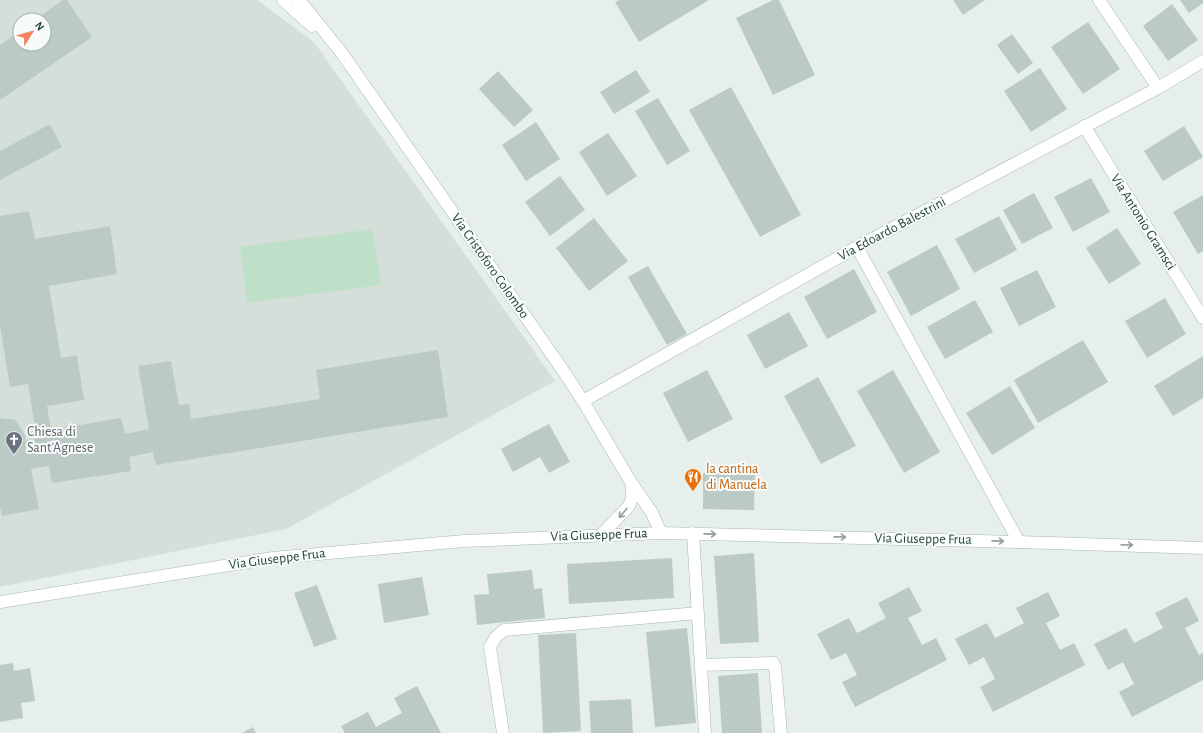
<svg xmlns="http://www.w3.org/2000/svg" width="1203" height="733" viewBox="0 0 1203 733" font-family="'Alegreya Sans',sans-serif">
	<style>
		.built { fill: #d4dfda; fill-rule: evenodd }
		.pitch { fill: #bfe0c8 }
		.building { fill: #bbcac4 }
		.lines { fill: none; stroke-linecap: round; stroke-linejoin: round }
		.service-casing { stroke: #a8b8b2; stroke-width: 13 }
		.minor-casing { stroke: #a8b8b2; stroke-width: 13 }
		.service { stroke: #fff; stroke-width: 12 }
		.minor { stroke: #fff; stroke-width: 12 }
		.oneway { stroke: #92a09c }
		.labels { text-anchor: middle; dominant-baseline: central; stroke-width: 4; stroke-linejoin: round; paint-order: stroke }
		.street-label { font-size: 14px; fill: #24423a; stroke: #f7fbf9 }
		.worship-label { font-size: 14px; fill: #5b616d; stroke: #f7fbf9; text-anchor: start }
		.food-label { font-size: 14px; fill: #c56008; stroke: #f7fbf9; text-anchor: start }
	</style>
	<rect width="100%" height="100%" fill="#e6efeb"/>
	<!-- built -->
	<path class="built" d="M0 0H257L314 42 555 381 286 529 0 587ZM20 20H44V44H20Z"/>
	<!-- pitch -->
	<path class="pitch" d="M372 229 381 285 247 303 240 247Z"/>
	<!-- building -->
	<path class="building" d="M63 0H67L92 37 0 100V45L20 31V44H44V20H35Z
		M619 0H709L639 42 615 2Z
		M773 0H779L815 75 773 95 736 18Z
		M953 0H985L963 15Z
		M1180 0H1203V3L1189 13Z
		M1172 4 1198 40 1168 61 1143 26Z
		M1088 22 1120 69 1083 94 1051 47Z
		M1012 34 1033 63 1018 74 997 45Z
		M1040 68 1067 109 1031 132 1004 91Z
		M636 70 650 92 614 114 600 92Z
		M498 71 533 110 514 127 479 89Z
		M731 87 801 215 760 237 689 110Z
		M658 98 690 151 667 165 635 111Z
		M536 122 560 159 526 181 502 145Z
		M50 124 62 147 0 180V151Z
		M1184 126 1203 157 1163 181 1144 151Z
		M608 133 637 176 607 196 579 152Z
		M560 176 585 210 550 236 525 202Z
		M1091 178 1110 212 1073 232 1054 197Z
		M1034 193 1053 228 1022 244 1003 210Z
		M1203 195V251L1198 254 1173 212Z
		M29 211 35 239 110 226 117 274 49 286 61 358 77 355 84 400 47 406 51 430 121 418 125 434 149 429 138 366 171 361 179 405 189 404 191 419 320 399 316 370 438 350 448 417 156 465 153 452 129 457 131 471 52 483 49 466 31 469 39 509 2 516 0 507V418L16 420 25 436V441L37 439 28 384 10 387 0 325V216Z
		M999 216 1017 250 974 273 955 239Z
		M594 218 628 261 589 291 556 248Z
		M1117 228 1141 264 1109 284 1086 248Z
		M937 245 960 289 911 316 887 272Z
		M648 266 687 334 667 345 628 277Z
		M854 269 877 312 827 339 804 297Z
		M1037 270 1056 307 1019 326 1000 288Z
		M1165 298 1186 334 1147 358 1125 321Z
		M975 300 993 332 945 359 927 327Z
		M789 312 808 346 765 369 747 335Z
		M1083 340 1108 382 1038 423 1014 380Z
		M1203 356V398L1173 416 1154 386Z
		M707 370 733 419 688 442 663 393Z
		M893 370 940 452 904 473 857 391Z
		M818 377 856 446 821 464 784 396Z
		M1010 386 1035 428 992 455 966 413Z
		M549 424 570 462 549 473 540 457 513 472 501 449Z
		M703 473H755L754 510 703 509Z
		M754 553 759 642 720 644 714 556Z
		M672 558 674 598 569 604 567 564Z
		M532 570 534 589 542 588 545 618 477 625 474 595 489 594 487 574Z
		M422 577 429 615 384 623 378 584Z
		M317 585 337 639 314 647 294 593Z
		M909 587 922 611 908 618 922 645 936 638 947 660 855 707 842 682 857 675 846 653 831 660 817 634 849 618 857 633 886 618 878 603Z
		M1048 592 1060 616 1046 623 1060 650 1074 643 1085 665 993 712 980 687 995 679 984 657 969 665 955 639 987 623 995 638 1024 623 1016 608Z
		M1187 597 1199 621 1185 628 1199 655 1203 653V680L1132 717 1119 692 1134 684 1123 662 1108 670 1094 644 1126 628 1134 643 1163 628 1155 613Z
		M687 628 696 723 655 727 646 632Z
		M576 633 581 731 543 733 538 635Z
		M13 663 14 671 30 668 35 701 21 703 23 718 0 722V665Z
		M758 673 762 733H722L718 676Z
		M417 686 441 733H345L341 726 368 712 376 727 402 713 394 698Z
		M631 699 633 733H591L589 701Z
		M253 727 256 733H242Z"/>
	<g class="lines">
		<defs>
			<path id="service" d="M857 247 1019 542"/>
			<path id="minor" d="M283 0 312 26
				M299 0 341 52 562 369 583 401 632 484 652 513 661 533
				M1099 0 1158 88
				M1084 126 1203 318
				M583 401 857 247 1158 88 1203 61
				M693 533 705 733
				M601 535 629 506 632 498V484
				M0 602 273 558 464 541 661 533 1019 542 1203 548
				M701 665 773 663 775 667 781 733
				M503 733 490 647 496 637 504 630 698 613"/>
		</defs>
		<!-- service casing -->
		<use href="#service" class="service-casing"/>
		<!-- minor casing -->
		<use href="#minor" class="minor-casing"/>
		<!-- service -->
		<use href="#service" class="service"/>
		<!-- minor -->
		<use href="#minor" class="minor"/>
	</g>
	<!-- one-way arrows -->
	<defs><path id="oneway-shaft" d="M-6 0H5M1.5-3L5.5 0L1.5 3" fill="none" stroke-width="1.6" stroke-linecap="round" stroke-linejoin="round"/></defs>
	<g class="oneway">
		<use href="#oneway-shaft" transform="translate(623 513) rotate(131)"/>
		<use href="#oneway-shaft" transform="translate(710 534) rotate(1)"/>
		<use href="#oneway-shaft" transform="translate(840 537) rotate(1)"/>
		<use href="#oneway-shaft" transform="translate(998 541) rotate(1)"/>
		<use href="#oneway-shaft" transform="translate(1127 545) rotate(2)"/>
	</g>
	<!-- icons -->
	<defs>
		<symbol id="church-pin" viewBox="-11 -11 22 30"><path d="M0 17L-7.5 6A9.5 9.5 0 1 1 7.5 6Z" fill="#6b7280" stroke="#f7fbf9"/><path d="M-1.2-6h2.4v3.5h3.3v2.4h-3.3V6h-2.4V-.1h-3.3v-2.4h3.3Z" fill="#fff"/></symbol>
		<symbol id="restaurant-pin" viewBox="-11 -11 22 30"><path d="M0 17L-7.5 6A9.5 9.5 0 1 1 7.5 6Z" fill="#e8710a" stroke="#f7fbf9"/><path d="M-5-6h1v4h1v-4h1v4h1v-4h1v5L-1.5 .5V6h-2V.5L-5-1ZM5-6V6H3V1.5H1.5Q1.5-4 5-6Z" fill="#fff"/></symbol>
	</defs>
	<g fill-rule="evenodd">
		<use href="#church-pin" x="4" y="430" width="20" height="27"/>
		<use href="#restaurant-pin" x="683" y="467" width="20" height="27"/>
	</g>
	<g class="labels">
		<!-- street labels -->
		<g class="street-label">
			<text transform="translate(1143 222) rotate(58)">Via Antonio Gramsci</text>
			<text transform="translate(892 229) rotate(-28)">Via Edoardo Balestrini</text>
			<text transform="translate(490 266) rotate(55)">Via Cristoforo Colombo</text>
			<text transform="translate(599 535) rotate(-2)">Via Giuseppe Frua</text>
			<text transform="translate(923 539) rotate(1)">Via Giuseppe Frua</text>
			<text transform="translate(277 559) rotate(-7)">Via Giuseppe Frua</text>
		</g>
		<!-- worship labels -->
		<g class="worship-label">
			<text x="27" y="432">Chiesa di<tspan x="27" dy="16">Sant'Agnese</tspan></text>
		</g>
		<!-- food labels -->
		<g class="food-label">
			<text x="706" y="469">la cantina<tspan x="706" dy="16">di Manuela</tspan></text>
		</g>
	</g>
	<!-- north arrow -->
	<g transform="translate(32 32) rotate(53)"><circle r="19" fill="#f7fbf9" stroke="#a3b1ad"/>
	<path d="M0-3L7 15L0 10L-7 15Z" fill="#f4845f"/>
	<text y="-6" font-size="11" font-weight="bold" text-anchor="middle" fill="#24423a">N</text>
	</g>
</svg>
